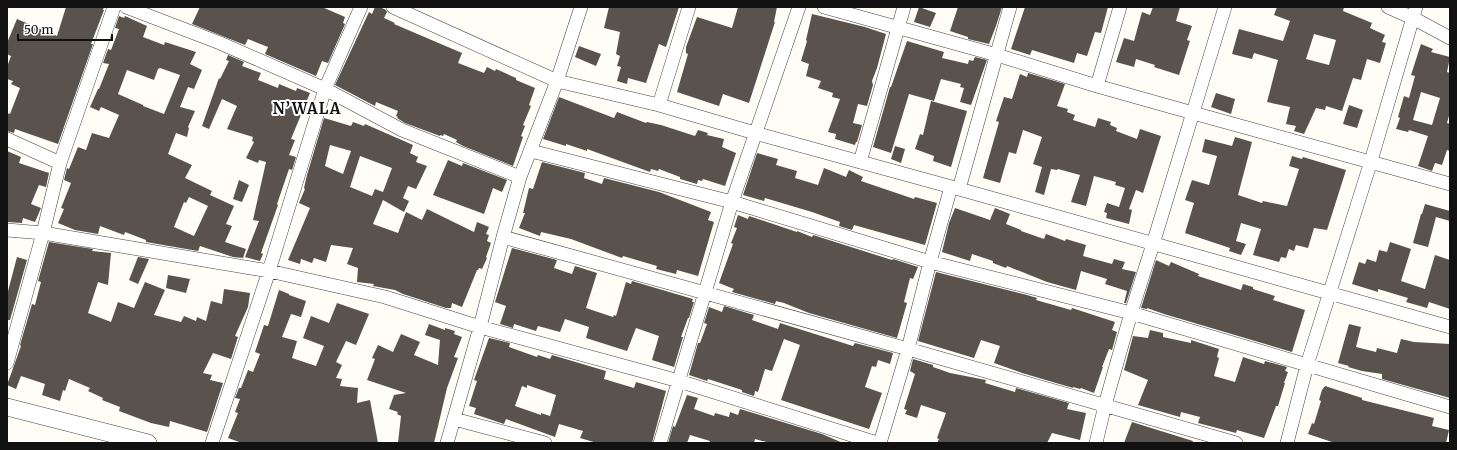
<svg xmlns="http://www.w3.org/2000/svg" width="1457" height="450" viewBox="0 0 1457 450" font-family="Merriweather,serif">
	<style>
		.building { fill: #5a524d; fill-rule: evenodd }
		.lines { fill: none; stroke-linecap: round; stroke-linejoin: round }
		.minor-casing { stroke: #444; stroke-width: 14 }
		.tertiary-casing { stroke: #444; stroke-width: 18 }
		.minor { stroke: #fff; stroke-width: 13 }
		.tertiary { stroke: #fff; stroke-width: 17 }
		.labels { text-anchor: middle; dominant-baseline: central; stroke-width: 4; stroke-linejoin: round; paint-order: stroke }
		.district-label { font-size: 15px; font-weight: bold; letter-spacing: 1px; fill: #111; stroke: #fff }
	</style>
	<rect width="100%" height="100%" fill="#fffdf5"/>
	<!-- building -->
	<path class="building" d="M66 7H104L103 10H104L91 44H93L58 144 15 129 14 133 7 131V113L10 114 20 88 11 84 13 81 7 79V67L11 56 7 54V43L17 19 57 36Z
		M200 7H322L345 17 343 23 345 24 328 63 322 61 316 76 265 54 268 47 248 39 245 45 192 24Z
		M375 7H380L386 10 387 12 384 18 395 23 394 24 462 53 458 63 484 73 487 67 495 71 496 69 516 78V80L535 88 529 105 531 106 523 125 525 126 521 136 523 137 513 166 463 146 456 142 457 140 444 134 443 136 440 135V136L405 123 397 118 398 117 396 116 398 111 376 102 375 106 335 85 369 12 372 14Z
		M609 7H679L666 47 659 44 646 83 628 78 627 84 617 81 621 67 617 66 620 56 616 54 620 32 604 28Z
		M738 7H777L774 22H775L749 103 723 94 719 106 677 92 688 54 686 53V47L697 17 732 28Z
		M919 7 936 13 930 27 914 22Z
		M958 7H1002L996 26 989 44 968 39V37L950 31Z
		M1025 7H1108L1101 33 1095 32 1087 56 1077 53 1074 63 1032 50 1030 55 1011 49Z
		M1153 7H1180L1176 21 1192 26 1187 40 1190 41 1179 75 1154 67 1155 65 1136 59 1134 67 1116 62 1124 38 1134 41 1142 12 1150 15Z
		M1277 7H1344L1343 11 1372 23 1370 28 1385 35 1382 42 1386 43 1380 63 1367 59 1361 80 1353 78 1342 111 1326 106 1325 110 1316 108 1304 134 1294 131 1296 126 1286 124 1290 107 1267 102 1278 60 1254 53 1252 59 1232 54 1239 29 1283 41 1290 21 1274 15ZM1314 34 1336 40 1329 65 1306 59Z
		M812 14 865 27 886 34 877 68 872 81 873 85 867 106 858 104 853 123 862 125 857 142H856L855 145 835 139 836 134 828 132 840 99 832 97 833 93 818 88 821 81 806 76 809 64 801 61 807 41 806 40Z
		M119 16 124 18 125 16 147 26 143 37 164 45 165 42 196 52 190 64 202 70 194 89 188 87 180 107 195 111 188 127 189 128 187 137 176 133 168 154 192 165 185 178 212 191 210 195 234 206 226 224 232 226 225 242 246 249 243 258 233 257 200 246 198 251 146 242V240L125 232 124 235 100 226 98 234 75 230 58 223 64 209 61 208 71 183 64 180 67 168 69 169 78 147 86 150 92 133 109 138 119 115 101 107 99 111 90 107 98 89H99L109 64 103 63 108 49 111 50 119 29 115 28ZM160 68 180 75 164 114 143 106V105L118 94 127 70 154 80 158 69ZM189 197 208 206 194 236 174 227 184 202 186 203Z
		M907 41 944 52 942 58 968 64 969 60 973 61 975 57 987 60 971 105 960 102 964 88 960 87 961 84 941 79 934 101 909 94 891 153 873 147 890 87H891Z
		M1421 44 1433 49 1431 52 1450 57 1447 72 1450 73V112L1447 123 1450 124V151L1447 150 1442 165 1435 163 1432 171 1418 166 1428 136 1409 130 1408 132 1396 129 1400 118 1398 117 1404 96 1409 98 1415 76 1411 75ZM1421 92 1440 98 1432 125 1413 120Z
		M579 46 601 54 596 66 575 57Z
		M228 55 244 62 242 66 261 73 258 80 278 88 279 84 296 91 297 88 310 93 291 139 295 140 289 155 296 157 292 170 289 169 277 204 278 205 261 253 263 254 260 261 245 257 259 221 253 220 266 162 259 160 258 163 246 158 254 142 252 141 253 137 227 129 237 106 222 99 209 129 202 126 219 78 220 79 229 61 226 60Z
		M1028 73 1065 84 1057 106 1068 109 1067 112 1075 115 1073 120 1095 127 1098 118 1111 122 1110 125 1117 128 1116 131 1137 139 1140 129 1161 136 1143 193 1136 190 1129 209 1132 210 1129 224 1106 218 1107 213 1104 212 1107 203 1119 207 1125 188 1115 185 1116 182 1094 176 1086 206 1071 202 1080 175 1058 169 1057 170 1051 169 1044 195 1035 192 1042 167 1033 164 1042 137 1023 130 1016 154 1009 152 1000 183 983 178 999 122 996 121 1004 97 1012 99 1020 74 1027 77Z
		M1216 93 1235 99 1231 114 1211 107Z
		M559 97 614 118 617 112 646 123 647 122 661 125 695 136 698 130 708 133 707 135 724 139 722 147 736 153 725 186 703 179 702 181 698 180 697 184 680 179V177L659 169 658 171 651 169 650 172 587 149V151L566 144V146L543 139Z
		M931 101 967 111 951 167 933 161 934 156 915 149 920 134 923 135Z
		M1349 105 1363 110 1357 128 1343 124Z
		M324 118 351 126 353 122 364 126 365 124 413 145 410 153 418 157 416 162 427 166 416 189 408 186 403 198 409 201 404 212 383 200 373 224 398 233 406 212 422 220 427 209 474 232 477 222 489 227 486 234 489 235 487 241 491 243 486 257 487 258 482 269 479 268 478 270H477L462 307 452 303 451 308H446L403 294 395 290 373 286 374 284 357 282 358 268 347 264 353 248 331 245 326 262 314 258 312 263 301 259 300 264 288 260 310 208 299 203 305 189 304 188 307 175ZM330 145 351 151 343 174 325 166ZM360 156 392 168 383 192 375 189 372 196 350 187Z
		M1235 137 1252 142 1238 195 1262 203 1263 201 1287 206 1299 169 1289 166 1292 156 1302 159 1303 157 1346 170 1327 230 1314 228 1308 248 1296 245 1294 251 1289 249 1286 258 1281 257 1279 262 1253 255 1261 229 1241 223 1236 241 1246 244 1241 255 1229 251 1230 248 1185 233 1194 203 1185 200 1192 180 1209 185 1217 156 1202 152 1205 139 1232 146Z
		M895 146 905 149 901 163 891 159Z
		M7 151 21 157 19 163 49 173 46 187 39 185 31 204 41 208 35 222 23 218 22 223 7 222Z
		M757 153 778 159 776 165 797 171 795 178 818 185 824 168 846 177 849 170 863 177 861 181 914 199 915 197 937 203 925 245 854 225 852 230 839 226 840 222 812 212 765 198 764 201 743 195Z
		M448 160 462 166 463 163 507 180 502 192 493 188 484 214 433 195Z
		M542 162 585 173 584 178 602 184 604 178 659 192 711 212 708 220 714 222 698 276 677 270 676 274 656 269 657 266 623 256 622 258 571 239 541 232 540 236 519 228 525 213H523L529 188 533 189Z
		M239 180 249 185 242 202 233 199Z
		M1425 204 1450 211V221L1436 217 1428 247 1413 243 1421 214H1422Z
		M955 208 990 220 995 208 1010 214 1006 224 1021 230V231L1044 239 1046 234 1065 241 1066 239 1086 245 1083 256 1112 264 1114 259 1125 262 1122 269 1136 272 1126 303H1124L1127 291 1105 284 1107 279 1081 271 1076 290 1047 282 1007 266 1006 268 993 263V261L972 254 970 261 942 252 949 223Z
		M738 215 748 219 749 216 797 232V231L812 237 813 235 892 260 893 259 918 267 913 279 910 278 904 302 907 303 897 338 809 313 784 303 776 301 775 304 732 292 734 289 719 283 733 244 731 243 737 228 734 227Z
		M49 242 93 249 92 251 111 253 108 285 98 282 88 313 111 322 118 302 134 308 145 282 165 290 154 315 181 322 184 316 196 321 197 317 206 321 211 301 222 304 224 289 250 293 248 307 235 336 238 337 231 359 213 353 203 373 212 375 210 380 223 383 207 432 170 421 169 427 151 423 119 411 120 407 102 400 103 398 88 391 90 388 69 379 65 391 63 390 60 401 42 395 45 384 21 376 16 389 7 385 21 346 20 345 32 304 35 305 41 282 38 281Z
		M1390 242 1411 249 1401 281 1425 289 1435 255 1450 260V309L1429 302 1427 308 1406 302 1408 298 1378 289V292L1352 284 1359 262 1365 264 1367 259 1376 262 1379 250 1387 252Z
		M512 248 557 260 554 268 572 274 575 266 597 273 586 308 613 317 614 315 616 316 626 282 631 284 632 281 693 299 692 302H694L689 318H688L681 337H683L674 367 652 360 659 336 636 328 627 351 586 338 589 327 565 319 560 332 538 326 536 331 514 324 513 328 500 324 506 306 495 302Z
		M17 257 27 260 10 320H7V295Z
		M138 257 149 259 138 284 129 280Z
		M1156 260 1169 266 1171 262 1199 274 1198 276 1241 290 1243 284 1253 287V289L1275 296 1273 300 1305 310 1292 352 1164 314 1147 308V309L1141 308Z
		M936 272 1027 295 1037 298 1036 300 1071 310 1072 308 1115 322 1112 330 1117 332 1112 350 1109 349 1102 367H1103L1094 393 1081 388 1080 389 1073 387V388L1022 373 994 363 1000 346 981 340 974 358 918 341Z
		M168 275 190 279 186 293 166 288Z
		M279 290 289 294V295L306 301 301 317 291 314 282 337 297 341 292 358 316 366 324 346 303 338 311 316 329 323 337 303 369 314 356 345 346 341 336 362 342 365 336 378 342 379 340 386 358 388 357 403 370 400 378 443H242L228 438 238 413 235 412 240 399 235 398 239 388H241L248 370 253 372 260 354 255 352 264 325 268 326Z
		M724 306 754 315 752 320 778 329 780 323 853 346 855 343 893 353 890 364 878 360 876 367 872 366 865 387 882 393 869 429 781 400 800 345 784 339 772 371 765 369 758 392 755 391 754 396 742 392V390L708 379 707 381 689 375 698 343H700L707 324 704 323 709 307 722 312Z
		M429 324 445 330V328L455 331 454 334 462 337 454 357 458 358 447 388 434 443H398L401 416 397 414 398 412 389 409 394 395 406 393 367 380 375 359 372 358 378 345 393 352 401 334 420 342 414 355 438 365 440 340 425 335Z
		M1349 324 1361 327 1356 347 1376 352 1377 348 1397 353 1401 339 1414 342 1450 344V398L1382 379V374L1362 371 1348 367 1349 366 1338 363Z
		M1150 330 1163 333V337L1191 343V340L1219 349 1217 357 1219 358 1214 376 1235 382 1243 357 1264 364 1265 361 1287 367 1285 371 1288 372 1284 383H1285L1278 406H1276L1264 438 1237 430 1236 433 1198 423 1200 417 1181 412 1180 417 1138 405 1148 380 1124 370 1133 336 1148 338Z
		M489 338 510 343 509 347 537 357 538 355 550 359 552 355 606 371 604 379 634 388 636 382 666 391 652 443H597L580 438 583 431 559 424 555 437 506 419 504 424 474 414 476 408 469 406 477 381 474 380ZM527 385 556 395 550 416 541 413V415L515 406 522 386 527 388Z
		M913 359 933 365V367L950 373 986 380 985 383 1015 392 1016 388 1069 403 1067 409 1086 413 1080 440 1052 433 1047 443H937L939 439 937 438 946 413 921 405 917 418 905 414 907 410 904 409 915 374 910 371Z
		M1325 386 1362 398V400L1434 418 1432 426 1449 430 1446 443H1335L1308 434 1312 423 1314 424 1321 401 1319 400 1322 390Z
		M687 395 698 398 694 409 714 416 715 413 729 417 730 412 738 415 740 409 822 434 843 443H770L755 439 754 443H709L710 441 690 435 687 443H668L673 426 675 427Z
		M1132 422 1193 441 1192 443H1124Z"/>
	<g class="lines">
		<defs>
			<path id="minor" d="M126 7 220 43 325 89 402 130 520 177
				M393 7 557 81 659 105 755 133 959 189 1450 327
				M824 7 997 55 1097 86 1193 113 1450 184
				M1388 7 1413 18 1450 38
				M1097 86 1120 7
				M659 105 689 7
				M7 139 60 163
				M531 151 732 202 930 262 1131 313 1450 407
				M860 162 904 7
				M959 189 1010 7
				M7 230 43 233 269 271 385 297 480 327 679 381 877 443
				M503 237 908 349 1236 443
				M7 363 43 233 60 163 114 7
				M454 419 545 443
				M212 443 269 271 325 89 361 7
				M447 443 480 327 503 237 520 177 557 81 581 7
				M660 443 732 202 799 7
				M880 443 908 349 930 262 951 187
				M1096 443 1105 405 1131 313 1153 244 1225 7
				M1287 443 1307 365 1371 161 1416 7"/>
			<path id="tertiary" d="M7 407 148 443"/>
		</defs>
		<!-- minor casing -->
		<use href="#minor" class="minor-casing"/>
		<!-- tertiary casing -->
		<use href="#tertiary" class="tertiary-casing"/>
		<!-- minor -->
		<use href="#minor" class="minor"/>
		<!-- tertiary -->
		<use href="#tertiary" class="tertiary"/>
	</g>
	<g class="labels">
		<!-- district labels -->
		<g class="district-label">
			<text x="307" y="108">N’WALA</text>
		</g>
	</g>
	<!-- border -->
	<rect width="1457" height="450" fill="none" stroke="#111111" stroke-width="16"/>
	<!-- scale -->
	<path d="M18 34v6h94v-6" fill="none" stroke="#111111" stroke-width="2"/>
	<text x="24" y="34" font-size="12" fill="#111111" stroke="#ffffff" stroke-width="3" paint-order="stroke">50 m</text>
</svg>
